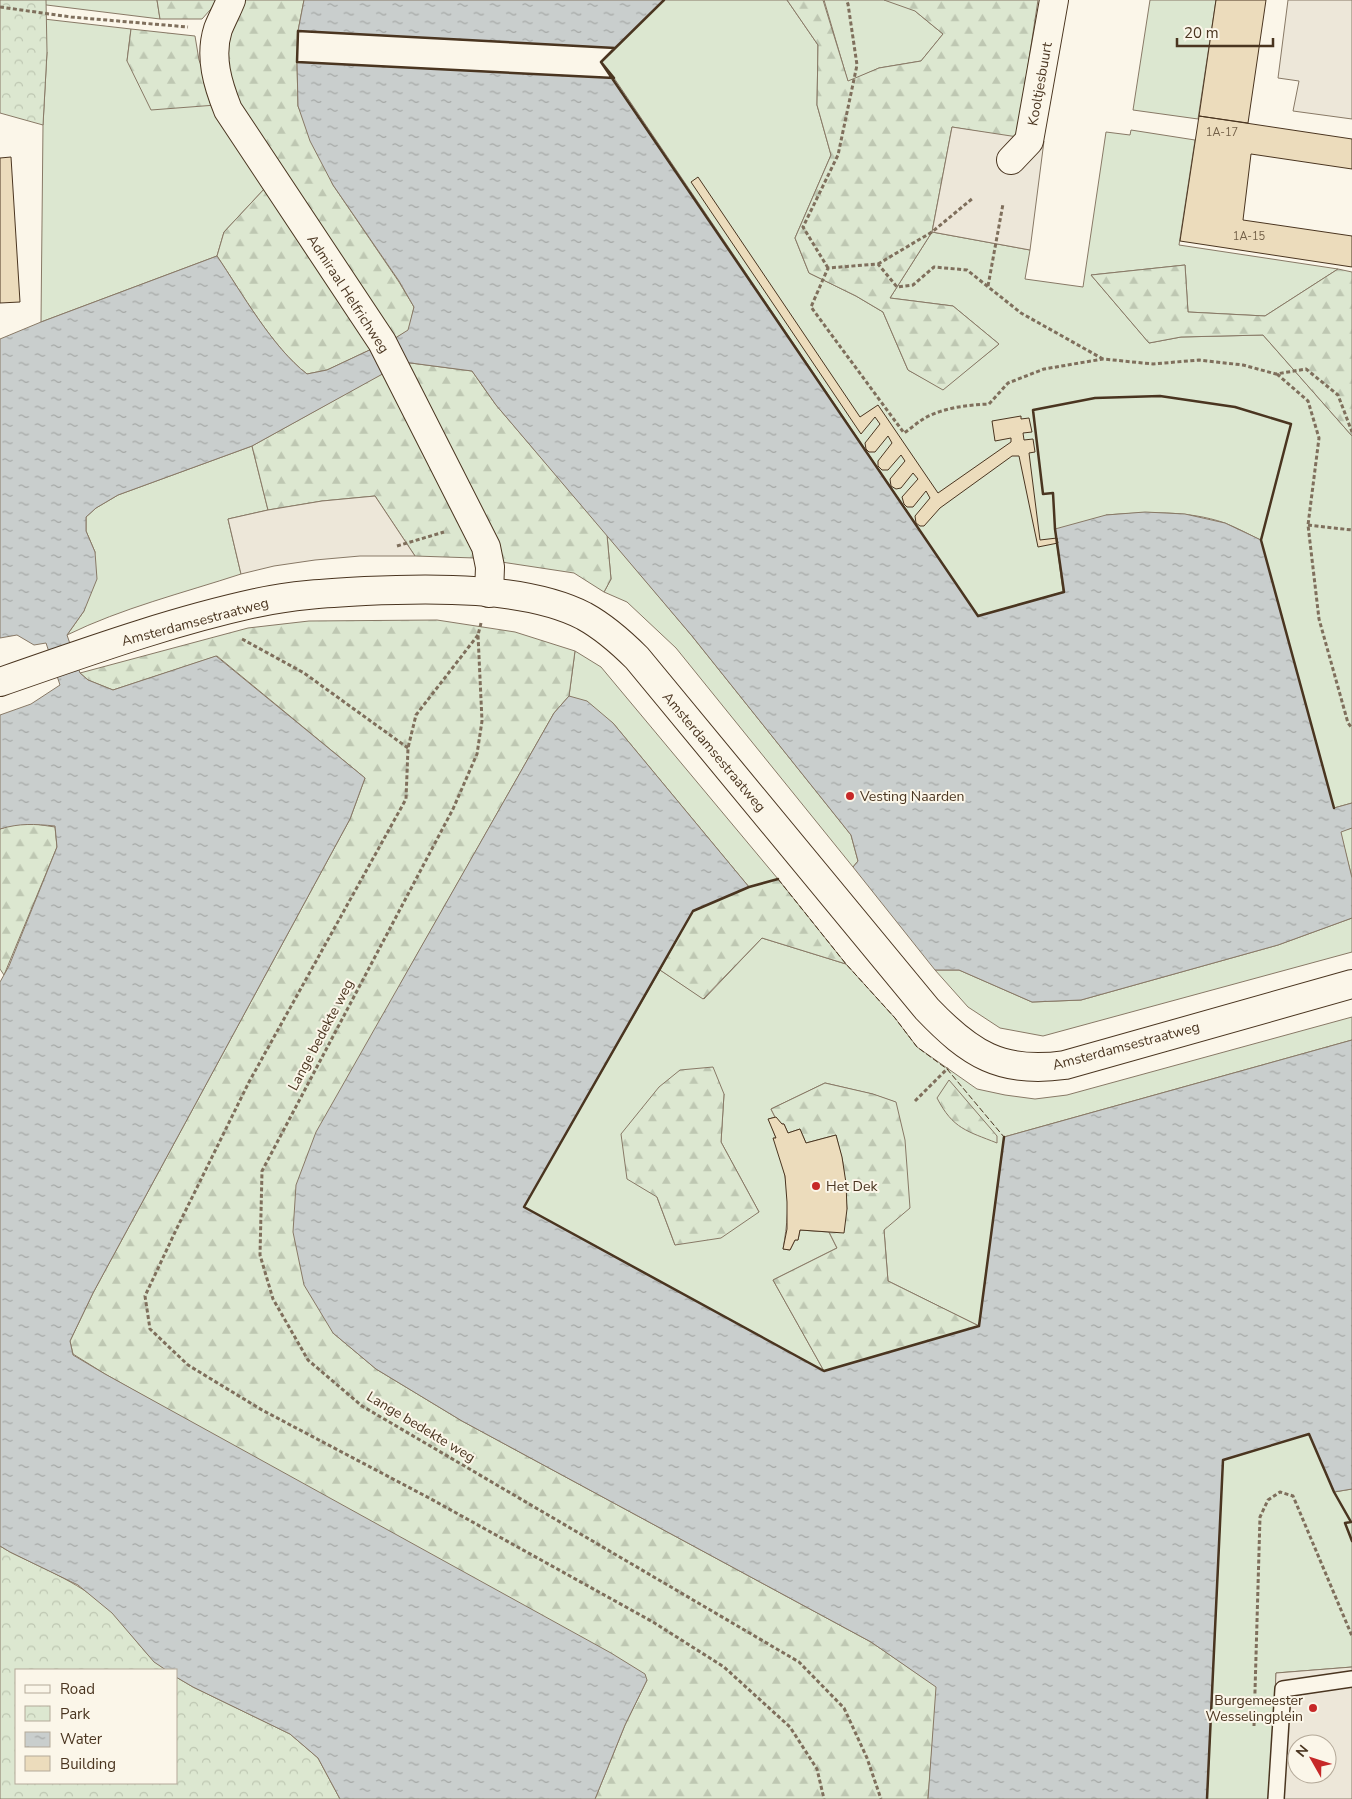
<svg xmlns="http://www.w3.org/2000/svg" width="1352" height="1799" viewBox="0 0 1352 1799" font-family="'Nunito Sans',sans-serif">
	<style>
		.grass { fill: #dce7d0; stroke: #887966; fill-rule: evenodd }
		.forest { fill: url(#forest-firs); stroke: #887966 }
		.park { fill: url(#park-crowns); stroke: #887966 }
		.parking { fill: #ede7d9; stroke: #887966; fill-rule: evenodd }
		.water { fill: url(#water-ripples); stroke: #887966 }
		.building { fill: #ecdcbc; stroke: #4a3520 }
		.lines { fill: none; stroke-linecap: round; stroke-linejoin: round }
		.lane-casing { stroke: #4a3520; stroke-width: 18 }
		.street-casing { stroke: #4a3520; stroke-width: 30 }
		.secondary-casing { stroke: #4a3520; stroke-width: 30 }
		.path { stroke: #7f6f5c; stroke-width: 3; stroke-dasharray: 4 2.5; stroke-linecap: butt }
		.lane { stroke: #fbf6e9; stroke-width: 15 }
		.street { stroke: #fbf6e9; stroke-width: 28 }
		.secondary { stroke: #fbf6e9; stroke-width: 28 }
		.fence { stroke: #4a3520; stroke-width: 1; stroke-dasharray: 6 2.5; stroke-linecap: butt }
		.wall { stroke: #4a3520; stroke-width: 2.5 }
		.poi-dot { fill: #c62828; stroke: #fbf6e9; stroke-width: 2 }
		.labels { text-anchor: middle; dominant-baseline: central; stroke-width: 4; stroke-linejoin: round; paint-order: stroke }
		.number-label { font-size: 11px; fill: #725f47 }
		.street-label { font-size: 14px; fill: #4a3520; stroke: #fbf6e9 }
		.poi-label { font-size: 14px; fill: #4a3520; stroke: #fbf6e9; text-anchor: start }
	</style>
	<defs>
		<pattern id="forest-firs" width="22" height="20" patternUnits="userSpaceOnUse" patternTransform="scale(1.25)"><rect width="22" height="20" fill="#dce7d0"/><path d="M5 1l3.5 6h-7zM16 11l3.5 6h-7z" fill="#bec7b2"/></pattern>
		<pattern id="park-crowns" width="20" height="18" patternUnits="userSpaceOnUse" patternTransform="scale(1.25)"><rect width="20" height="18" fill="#dce7d0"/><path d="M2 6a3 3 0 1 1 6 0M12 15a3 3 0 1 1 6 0" fill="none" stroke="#bec7b2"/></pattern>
		<pattern id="water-ripples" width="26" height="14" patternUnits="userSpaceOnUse" patternTransform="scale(1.25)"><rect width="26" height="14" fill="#c9cecd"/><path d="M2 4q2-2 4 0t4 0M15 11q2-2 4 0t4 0" fill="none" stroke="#a5a8a6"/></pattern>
	</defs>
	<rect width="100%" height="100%" fill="#fbf6e9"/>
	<!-- grass -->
	<path class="grass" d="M6 0H157L160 19Z
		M664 0H787L818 45 817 105 831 155 795 238 809 273 856 296 883 312 908 370 943 389 999 344 953 306 890 298 932 232 1030 250 1025 279 1083 287 1106 132 1130 135 1131 130 1195 140 1179 245 1338 269 1265 316 1188 312 1185 265 1091 275 1149 343 1181 337 1263 335 1352 436V803L1334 808 1260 540C1249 534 1237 528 1225 523 1187 510 1146 512 1106 515L1064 592 978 616 601 62Z
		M824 0H912L915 11 943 34 921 61 879 68 848 82Z
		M1150 0H1216L1198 119 1133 110Z
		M0 14 131 29 127 61 216 105 266 187 224 232 217 256 41 322 43 125 47 52Z
		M252 446 268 510 228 519 241 574C183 593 122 608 67 635L84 611 95 552 86 531V517L96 508 118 495Z
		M607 535 692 636 851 835 858 861 853 867 676 648 627 602 604 592 611 579Z
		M575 651 601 667 778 879 749 887 613 723 569 696Z
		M1352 828V878L1340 831Z
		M1352 918V952L1043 1036 1000 1028 968 1007 935 970H959L1032 1002 1081 1000 1278 945Z
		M762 938 846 964 895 1018 917 1047 977 1089 1005 1095 1035 1099 1067 1095 1352 1017V1040L1004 1137 979 1326 888 1281 884 1230 895 1102 872 1094 825 1083 771 1109 775 1117 769 1119 776 1138H774C778 1150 783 1163 785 1176 790 1201 787 1226 783 1249L790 1250 795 1240H798L800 1230 829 1232 837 1248 773 1280 824 1371 524 1207 660 970 704 999ZM724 1094 721 1142 759 1212 675 1245 657 1197Z
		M1309 1434 1334 1492 1352 1489V1667L1276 1673 1270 1799H1207L1223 1460Z"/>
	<!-- forest -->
	<path class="forest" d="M157 0H219L202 19H160Z
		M243 0H304L298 31 297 62 298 106 333 185 399 282 414 307 409 330 389 342 246 116 231 83 222 53Z
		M787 0H823L848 81 879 68 921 61 943 34 915 11 884 0H1038L1017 138 952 127 932 232 890 298 953 306 999 344 943 390 908 370 883 312 856 296 809 273 795 238 831 155 817 105 818 45Z
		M131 29 195 36 199 60 216 105 151 110 127 61Z
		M266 187 376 347 327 370 307 374C272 347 242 293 217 256L224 232Z
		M1185 265 1188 312 1265 316 1338 269 1352 272V436L1263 335 1181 337 1149 343 1091 275Z
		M403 362 472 371 496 405 607 535 611 579 604 592 574 573 475 558 415 556 375 496 322 501 268 510 252 446Z
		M437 620 515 632 575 651 569 696 554 713 401 983 333 1333 376 1369 462 1421 871 1642 937 1687 928 1799H595L625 1725 647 1680 105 1374 73 1354 70 1341 93 1293 350 819 365 778 217 656 113 690 88 680 80 673 248 628 309 621Z
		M15 824H35L55 827 57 847 4 975 0 969V829Z
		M778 879 846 964 762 938 703 999 660 970 693 911 749 887Z
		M713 1067 724 1094 721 1142 759 1212 721 1238 675 1245 657 1197 627 1179 621 1134 659 1087 680 1070Z
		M949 1080 997 1136V1143C967 1131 953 1129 937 1098Z
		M825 1083 873 1094 896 1102 905 1140 910 1208 884 1230 888 1281 979 1326 824 1371 773 1280 837 1248 829 1232 847 1209 843 1163 836 1135 806 1143 800 1129 788 1133 784 1124H782L775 1117 771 1109Z"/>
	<!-- park -->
	<path class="park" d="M0 0H46L47 52 43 125 0 113Z
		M0 1546 10 1552C46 1570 83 1584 112 1612 131 1631 143 1655 166 1670H16V1783H176V1677L193 1687 290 1734 318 1758 340 1799H0Z"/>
	<!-- parking -->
	<path class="parking" d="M1288 0H1352V119L1293 111 1299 81 1278 78Z
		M952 127 1044 141 1030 250 932 232Z
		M375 496 415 556H360L315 560 274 566 241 574 228 519 268 510 322 501Z
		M1352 1667V1799H1270L1276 1673ZM1297 1744H1327V1774H1297Z"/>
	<!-- water -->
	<path class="water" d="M304 0H664L615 48 298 31Z
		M297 62 614 78 978 616 1063 592 1055 529 1106 515 1145 512 1185 514 1225 523 1261 540 1334 808 1352 803V828L1341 832 1352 878V918L1278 945 1081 1000 1032 1002 959 970H935L853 867 858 861 851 835 692 636 496 405 472 371 403 362 389 342 408 330 414 307 399 281 333 185 310 141 298 106Z
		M217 256C242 293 272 347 307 374L327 370 376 347 388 371 252 446 118 495 96 508 86 517V531L95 552 97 579 84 611 67 635 80 673 88 680 113 690 216 656 365 778 350 819 93 1293 70 1341 73 1355 105 1374 611 1653 645 1674 647 1680 625 1725 595 1799H340L318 1758 290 1734 193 1687 176 1677V1670H166L154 1662 112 1613 78 1585 10 1552 0 1546V982L9 966 57 847 55 826C34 824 20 823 0 829V715L31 704 60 685 46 643 34 645 17 635 0 638V339L41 322Z
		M569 696 587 701 613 723 749 887 693 911 524 1207 824 1371 979 1326 1004 1137 1352 1040V1489L1334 1492 1309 1434 1223 1460 1207 1799H928L936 1687 871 1642 462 1421 376 1369 333 1333 304 1285 293 1232 296 1185 316 1132 554 713Z"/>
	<!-- building -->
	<path class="building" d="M1216 0H1266L1248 123 1199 116Z
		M1199 116 1352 139V169L1251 154 1243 220 1352 236V267L1180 241Z
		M11 157 20 302 0 303V158Z
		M698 177 860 417 878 405 938 493 1011 442V438L995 441 992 421 1021 416V419L1029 418 1032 432 1023 433 1024 440 1033 439 1035 452 1029 453 1040 540 1057 538 1058 543 1038 547 1019 456H1012L940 508 924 526H920L916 523 915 516 930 498 926 491 913 507H907L904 504 902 497 918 479 913 473 901 488 896 489 891 486 890 479 905 461 901 455 888 470H882L878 466V461L892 443 888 436 875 452H869L866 449 865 443 880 424 875 417 861 434 691 182Z
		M776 1117 782 1124H784L788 1133 800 1129 806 1143 836 1135 842 1157 846 1183 847 1209 844 1233 800 1230 798 1240H795L790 1250 783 1249 787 1229V1202L785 1176 773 1138H776L768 1119Z"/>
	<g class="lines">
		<defs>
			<path id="lane" d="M1276 1799 1283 1689 1352 1679"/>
			<path id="street" d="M231 0C227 10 222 19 218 29 209 57 218 85 228 110L382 342 486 547 490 567 489 593
				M1011 160 1029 141 1054 0"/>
			<path id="secondary" d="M0 682C84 653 169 622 256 603 292 595 328 593 365 591 429 588 526 586 584 616 604 627 621 642 637 658L927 1009C970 1054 1001 1074 1065 1065L1352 984"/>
		</defs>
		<!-- lane casing -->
		<use href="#lane" class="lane-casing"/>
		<!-- street casing -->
		<use href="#street" class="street-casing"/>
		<!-- secondary casing -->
		<use href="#secondary" class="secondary-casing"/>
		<!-- path -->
		<path class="path" d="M0 7 71 17 188 27
			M878 264 932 232 973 198
			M828 268 803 227 838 155 857 65 848 4 846 0
			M988 286 1003 204
			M1103 359 1021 313 967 270 934 267 913 285 897 287 878 264 828 268 811 307 904 433C913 427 921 419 931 415 949 407 969 405 989 404L1008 383 1044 369 1103 359 1153 364 1199 360 1243 365 1276 374 1306 369 1338 395 1352 432
			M1277 374 1308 401 1319 438 1308 525 1319 619 1348 723 1352 728
			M1308 525 1352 530
			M397 546 444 532
			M481 623 478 635 482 721 477 754 453 809 262 1171 260 1255 273 1299 308 1360 362 1406 799 1662 844 1708 867 1758 881 1799
			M478 635 416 715 408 748 406 799 249 1082 176 1230 145 1296 150 1329 188 1365 262 1410 431 1499 653 1622 724 1667 790 1727 817 1769 824 1799
			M242 639 304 673 408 748
			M915 1101 948 1068
			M1254 1726 1260 1517 1268 1500 1280 1492 1293 1496 1352 1636"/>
		<!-- lane -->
		<use href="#lane" class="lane"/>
		<!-- street -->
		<use href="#street" class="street"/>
		<!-- secondary -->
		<use href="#secondary" class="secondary"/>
		<!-- fence -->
		<path class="fence" d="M778 879 846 964 895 1018 917 1047 947 1069 1004 1137"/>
		<!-- wall -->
		<path class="wall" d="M664 0 601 62 978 616 1064 592 1055 529 1053 493 1043 494 1033 410 1095 398 1160 396 1235 407 1291 424 1261 540 1334 808
			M298 31 615 48 601 62 614 78 297 62Z
			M778 879 749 887 693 911 524 1207 824 1371 979 1326 1004 1137
			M1207 1799 1223 1460 1309 1434 1334 1492 1351 1522 1345 1523 1352 1541"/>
	</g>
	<!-- markers -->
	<g class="poi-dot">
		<circle cx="850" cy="796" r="5"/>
		<circle cx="816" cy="1186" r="5"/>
		<circle cx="1313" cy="1708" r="5"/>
	</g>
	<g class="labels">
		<!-- number labels -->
		<g class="number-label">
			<text x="1222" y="132">1A-17</text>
			<text x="1249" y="236">1A-15</text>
		</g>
		<!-- street labels -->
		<g class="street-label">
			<text transform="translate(1040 84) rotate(-80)">Kooltjesbuurt</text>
			<text transform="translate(348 294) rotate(57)">Admiraal Helfrichweg</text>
			<text transform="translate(195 622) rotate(-15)">Amsterdamsestraatweg</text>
			<text transform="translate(714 752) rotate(50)">Amsterdamsestraatweg</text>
			<text transform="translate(321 1035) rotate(-62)">Lange bedekte weg</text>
			<text transform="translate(1126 1046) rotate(-15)">Amsterdamsestraatweg</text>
			<text transform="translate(421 1427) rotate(31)">Lange bedekte weg</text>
		</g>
		<!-- poi labels -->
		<g class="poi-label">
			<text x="860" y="796">Vesting Naarden</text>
			<text x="826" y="1186">Het Dek</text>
			<text x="1303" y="1700" text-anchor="end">Burgemeester<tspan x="1303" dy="16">Wesselingplein</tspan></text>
		</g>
	</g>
	<!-- legend -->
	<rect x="15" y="1669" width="162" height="115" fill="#fbf6e9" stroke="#b4a999"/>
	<rect x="25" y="1685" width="25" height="8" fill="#fbf6e9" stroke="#b4a999"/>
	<text x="60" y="1694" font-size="15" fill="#4a3520">Road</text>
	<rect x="25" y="1706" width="25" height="15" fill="url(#park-crowns)" stroke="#b4a999"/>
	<text x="60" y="1719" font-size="15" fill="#4a3520">Park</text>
	<rect x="25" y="1732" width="25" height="15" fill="url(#water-ripples)" stroke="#b4a999"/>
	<text x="60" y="1744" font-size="15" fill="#4a3520">Water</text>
	<rect x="25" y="1756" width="25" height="15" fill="#ecdcbc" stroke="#b4a999"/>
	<text x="60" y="1769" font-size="15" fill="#4a3520">Building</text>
	<!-- north arrow -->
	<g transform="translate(1312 1759) rotate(309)"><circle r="24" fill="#fbf6e9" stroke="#b4a999"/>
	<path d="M0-4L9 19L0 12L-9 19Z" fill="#c62828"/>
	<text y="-8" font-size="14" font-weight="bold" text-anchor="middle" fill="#4a3520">N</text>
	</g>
	<!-- scale -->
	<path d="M1177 38v8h96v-8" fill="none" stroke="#4a3520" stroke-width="2.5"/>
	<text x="1184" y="38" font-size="15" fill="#4a3520" stroke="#fbf6e9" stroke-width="4" paint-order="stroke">20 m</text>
</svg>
